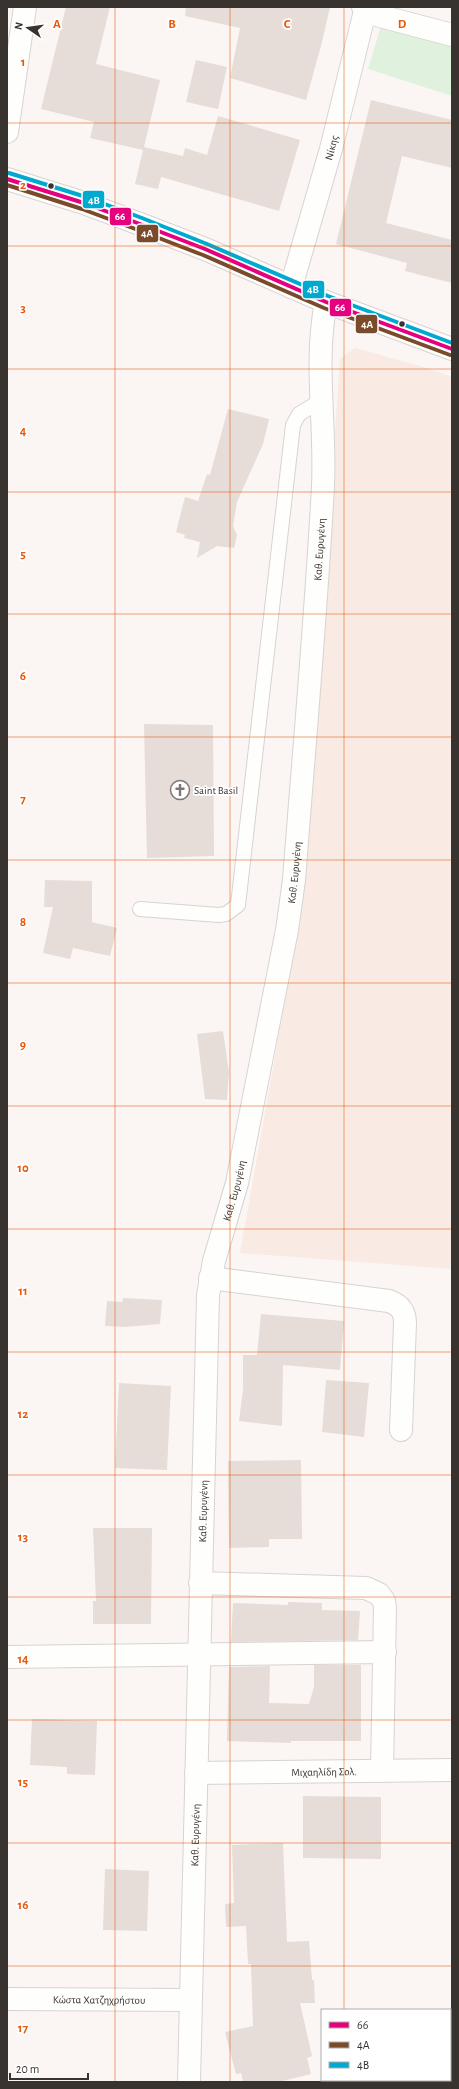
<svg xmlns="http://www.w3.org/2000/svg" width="459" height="2089" viewBox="0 0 459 2089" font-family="'Alegreya Sans',sans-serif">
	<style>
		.built { fill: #f9eae3 }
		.green { fill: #e0f2de }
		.building { fill: #e6dcd8 }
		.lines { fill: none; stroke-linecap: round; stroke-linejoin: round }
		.lane-casing { stroke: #d8d3d1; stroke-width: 16 }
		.street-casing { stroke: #d8d3d1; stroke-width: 24 }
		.secondary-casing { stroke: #d8d3d1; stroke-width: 24 }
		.lane { stroke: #fefefd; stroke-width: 14 }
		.street { stroke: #fefefd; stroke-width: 22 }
		.secondary { stroke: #fefefd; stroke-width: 22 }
		.bus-1-casing { stroke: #fff; stroke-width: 7 }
		.bus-2-casing { stroke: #fff; stroke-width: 7 }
		.bus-3-casing { stroke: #fff; stroke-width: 7 }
		.bus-1 { stroke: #e5007d; stroke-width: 4 }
		.bus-2 { stroke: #7a4b2a; stroke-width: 4 }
		.bus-3 { stroke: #00a9ce; stroke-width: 4 }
		.grid { fill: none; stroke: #e8590c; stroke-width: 1; stroke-opacity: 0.55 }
		.bus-dot { fill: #393330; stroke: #fff; stroke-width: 1.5 }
		.labels { text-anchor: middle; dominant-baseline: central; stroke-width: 3.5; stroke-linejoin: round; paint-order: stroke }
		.street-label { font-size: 11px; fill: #393330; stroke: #fff }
		.poi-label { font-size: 11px; fill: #393330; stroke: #fff; text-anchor: start }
		.grid-label { font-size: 13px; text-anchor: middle; font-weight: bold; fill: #e8590c; stroke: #fff; stroke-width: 3.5; stroke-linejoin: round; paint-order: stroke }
		.line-badge { stroke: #fff; stroke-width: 1.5 }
		.badge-label { font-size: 11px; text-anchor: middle; font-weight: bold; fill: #fff }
	</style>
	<rect width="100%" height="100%" fill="#fbf6f4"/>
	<!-- built -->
	<path class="built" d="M355 348 424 367 452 377V1269L240 1253 302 905 340 359Z"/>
	<!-- green -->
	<path class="green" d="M382 23 452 38V96L368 69Z"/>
	<!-- building -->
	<path class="building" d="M66 7H110L96 64 160 80 144 147 183 156 185 148 207 155 218 116 300 140 279 211 161 177 158 189 135 184 143 150 90 138 94 122 41 109Z
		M186 7H330L322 42 306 100 230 78 240 28 185 16Z
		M196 60 227 67 218 109 186 102Z
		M371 100 452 120V168L402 156 386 223 452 240V283L405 271 407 263 336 244Z
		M228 409 269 419 263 444 237 502 233 526 237 535 234 548 217 546 197 558 200 542 184 538 185 535 176 532 185 497 198 501 207 474 210 475Z
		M144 724 213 725 214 856 147 858Z
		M45 880 92 881V922L117 928 110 956 73 948 70 959 43 953 53 907H44Z
		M223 1031 229 1072 227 1100 205 1099 197 1034Z
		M123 1298 162 1300 160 1324 124 1327 105 1326 107 1301 122 1302Z
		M261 1314 344 1321 340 1370 283 1365 282 1426 239 1421 243 1390V1355H257Z
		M326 1380 369 1383 364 1437 322 1432Z
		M119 1383 171 1386 167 1470 115 1468Z
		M301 1460 302 1539H269V1547L229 1548 228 1461Z
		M93 1528H152L151 1624H93V1601H96Z
		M288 1602 322 1603V1610L360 1611 358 1640 231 1642 233 1603 288 1605Z
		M314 1665H361V1741H291V1743L227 1741 229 1667 270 1666 269 1703 309 1704 314 1687Z
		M32 1719 97 1721 95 1775 67 1774V1767L30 1765Z
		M303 1796 381 1797V1859L303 1858Z
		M283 1843 287 1942 309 1941 312 1980H314L315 2003H300L312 2056 307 2058 311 2074 279 2082H243L241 2073 236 2074 225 2032 253 2026 251 1964H248L246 1926 226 1927 225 1904 234 1903 232 1845Z
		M105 1869 149 1871 147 1931 103 1930Z"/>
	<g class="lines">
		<defs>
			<path id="lane" d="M140 909 219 915 226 914 238 905 293 425 299 414 322 400"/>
			<g id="street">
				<path d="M363 7 365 12 452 35"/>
				<path d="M7 132 25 7"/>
				<path id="s1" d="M291 287 331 149 366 7"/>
				<path d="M210 1278 389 1301C400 1305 405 1311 405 1323L401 1430"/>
				<path d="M200 1583 366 1588 379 1594 384 1601 385 1608 382 1771"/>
				<path d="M7 1657 385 1652"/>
				<path id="s2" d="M196 1773 452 1770"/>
				<path id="s3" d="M7 1999 190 2000"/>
				<path id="s4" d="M189 2082 208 1295 214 1261 237 1183 287 930 294 880C304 749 316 617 323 486 326 425 314 363 326 302"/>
			</g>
			<path id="secondary" d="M7 179 84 203 140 224 205 249 326 302 452 349
				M442 2082 448 2080"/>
		</defs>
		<!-- lane casing -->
		<use href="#lane" class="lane-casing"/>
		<!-- street casing -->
		<use href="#street" class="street-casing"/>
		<!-- secondary casing -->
		<use href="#secondary" class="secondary-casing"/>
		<!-- lane -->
		<use href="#lane" class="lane"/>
		<!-- street -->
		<use href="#street" class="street"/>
		<!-- secondary -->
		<use href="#secondary" class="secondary"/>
		<defs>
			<path id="bus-1" d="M7 179 84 203 140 224 205 249 326 302 452 349"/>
			<path id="bus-2" d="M7 185 82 209 138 230 203 255 324 308 450 355"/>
			<path id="bus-3" d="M9 173 86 197 142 218 207 244 328 296 452 343"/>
		</defs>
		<!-- bus-1 casing -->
		<use href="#bus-1" class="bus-1-casing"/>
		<!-- bus-2 casing -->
		<use href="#bus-2" class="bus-2-casing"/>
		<!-- bus-3 casing -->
		<use href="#bus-3" class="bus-3-casing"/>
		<!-- bus-1 -->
		<use href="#bus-1" class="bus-1"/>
		<!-- bus-2 -->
		<use href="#bus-2" class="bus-2"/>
		<!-- bus-3 -->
		<use href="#bus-3" class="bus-3"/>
	</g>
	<!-- grid -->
	<path class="grid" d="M115 7V2082M230 7V2082M344 7V2010M7 123H452M7 246H452M7 369H452M7 492H452M7 614H452M7 737H452M7 860H452M7 983H452M7 1106H452M7 1229H452M7 1352H452M7 1475H452M7 1597H452M7 1720H452M7 1843H452M7 1966H452M344 2080V2082"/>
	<!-- icons -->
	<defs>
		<symbol id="church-ring" viewBox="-11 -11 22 22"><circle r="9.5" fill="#fff" stroke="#7d7775" stroke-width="1.5"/><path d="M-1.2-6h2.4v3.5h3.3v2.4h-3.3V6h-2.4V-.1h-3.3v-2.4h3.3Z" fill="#7d7775"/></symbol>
	</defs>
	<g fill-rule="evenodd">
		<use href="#church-ring" x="169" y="779" width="22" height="22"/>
	</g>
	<!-- markers -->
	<g class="bus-dot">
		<circle cx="51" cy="186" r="3.5"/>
		<circle cx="402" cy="324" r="3.5"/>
	</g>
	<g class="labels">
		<!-- street labels -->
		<g class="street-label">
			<text stroke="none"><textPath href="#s1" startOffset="145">Νίκης</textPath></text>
			<text stroke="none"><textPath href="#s4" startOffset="1543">Καθ. Ευρυγένη</textPath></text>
			<text stroke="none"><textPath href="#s4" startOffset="1219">Καθ. Ευρυγένη</textPath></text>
			<text stroke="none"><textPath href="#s4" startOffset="895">Καθ. Ευρυγένη</textPath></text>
			<text stroke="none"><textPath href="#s4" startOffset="571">Καθ. Ευρυγένη</textPath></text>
			<text stroke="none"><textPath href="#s2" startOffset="128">Μιχαηλίδη Σολ.</textPath></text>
			<text stroke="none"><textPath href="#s4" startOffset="247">Καθ. Ευρυγένη</textPath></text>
			<text stroke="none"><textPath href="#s3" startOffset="92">Κώστα Χατζηχρήστου</textPath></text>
		</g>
		<!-- poi labels -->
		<g class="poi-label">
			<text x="194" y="790">Saint Basil</text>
		</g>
	</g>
	<g class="grid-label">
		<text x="57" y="28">A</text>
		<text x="172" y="28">B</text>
		<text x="287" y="28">C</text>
		<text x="402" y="28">D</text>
		<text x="23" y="66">1</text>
		<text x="23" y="189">2</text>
		<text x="23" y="312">3</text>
		<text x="23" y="435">4</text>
		<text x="23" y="558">5</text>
		<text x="23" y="680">6</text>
		<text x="23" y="803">7</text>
		<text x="23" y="926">8</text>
		<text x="23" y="1049">9</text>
		<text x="23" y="1172">10</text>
		<text x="23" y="1295">11</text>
		<text x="23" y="1418">12</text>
		<text x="23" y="1541">13</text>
		<text x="23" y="1663">14</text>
		<text x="23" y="1786">15</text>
		<text x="23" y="1909">16</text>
		<text x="23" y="2032">17</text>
	</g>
	<g class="line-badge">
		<rect x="82" y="190" width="23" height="19" rx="4" fill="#00a9ce"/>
		<rect x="109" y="207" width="23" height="19" rx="4" fill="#e5007d"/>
		<rect x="136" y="224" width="23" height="19" rx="4" fill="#7a4b2a"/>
		<rect x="302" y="280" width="23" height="19" rx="4" fill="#00a9ce"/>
		<rect x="329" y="298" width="23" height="19" rx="4" fill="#e5007d"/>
		<rect x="355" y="314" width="23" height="20" rx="4" fill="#7a4b2a"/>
	</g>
	<g class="badge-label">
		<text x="94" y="204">4Β</text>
		<text x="120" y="220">66</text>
		<text x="147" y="237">4Α</text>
		<text x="313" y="293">4Β</text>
		<text x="340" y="311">66</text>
		<text x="367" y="328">4Α</text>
	</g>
	<!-- border -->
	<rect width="459" height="2089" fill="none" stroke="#393330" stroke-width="16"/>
	<!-- legend -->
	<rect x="321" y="2009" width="130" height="72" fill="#ffffff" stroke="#b0adac"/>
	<rect x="329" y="2022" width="20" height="6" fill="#e5007d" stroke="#b0adac"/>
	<text x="357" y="2029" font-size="12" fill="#393330">66</text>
	<rect x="329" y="2042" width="20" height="6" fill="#7a4b2a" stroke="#b0adac"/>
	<text x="357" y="2049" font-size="12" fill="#393330">4Α</text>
	<rect x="329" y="2062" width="20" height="6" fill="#00a9ce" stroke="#b0adac"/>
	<text x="357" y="2069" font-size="12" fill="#393330">4Β</text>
	<!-- north arrow -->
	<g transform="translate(28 28) rotate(283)" stroke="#ffffff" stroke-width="3" paint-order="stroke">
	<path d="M0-3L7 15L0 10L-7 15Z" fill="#393330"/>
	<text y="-6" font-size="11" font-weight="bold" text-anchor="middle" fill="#393330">N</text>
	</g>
	<!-- scale -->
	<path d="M10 2073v6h78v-6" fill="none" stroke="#393330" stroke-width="2"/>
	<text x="16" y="2073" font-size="12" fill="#393330" stroke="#ffffff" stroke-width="3" paint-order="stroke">20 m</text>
</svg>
